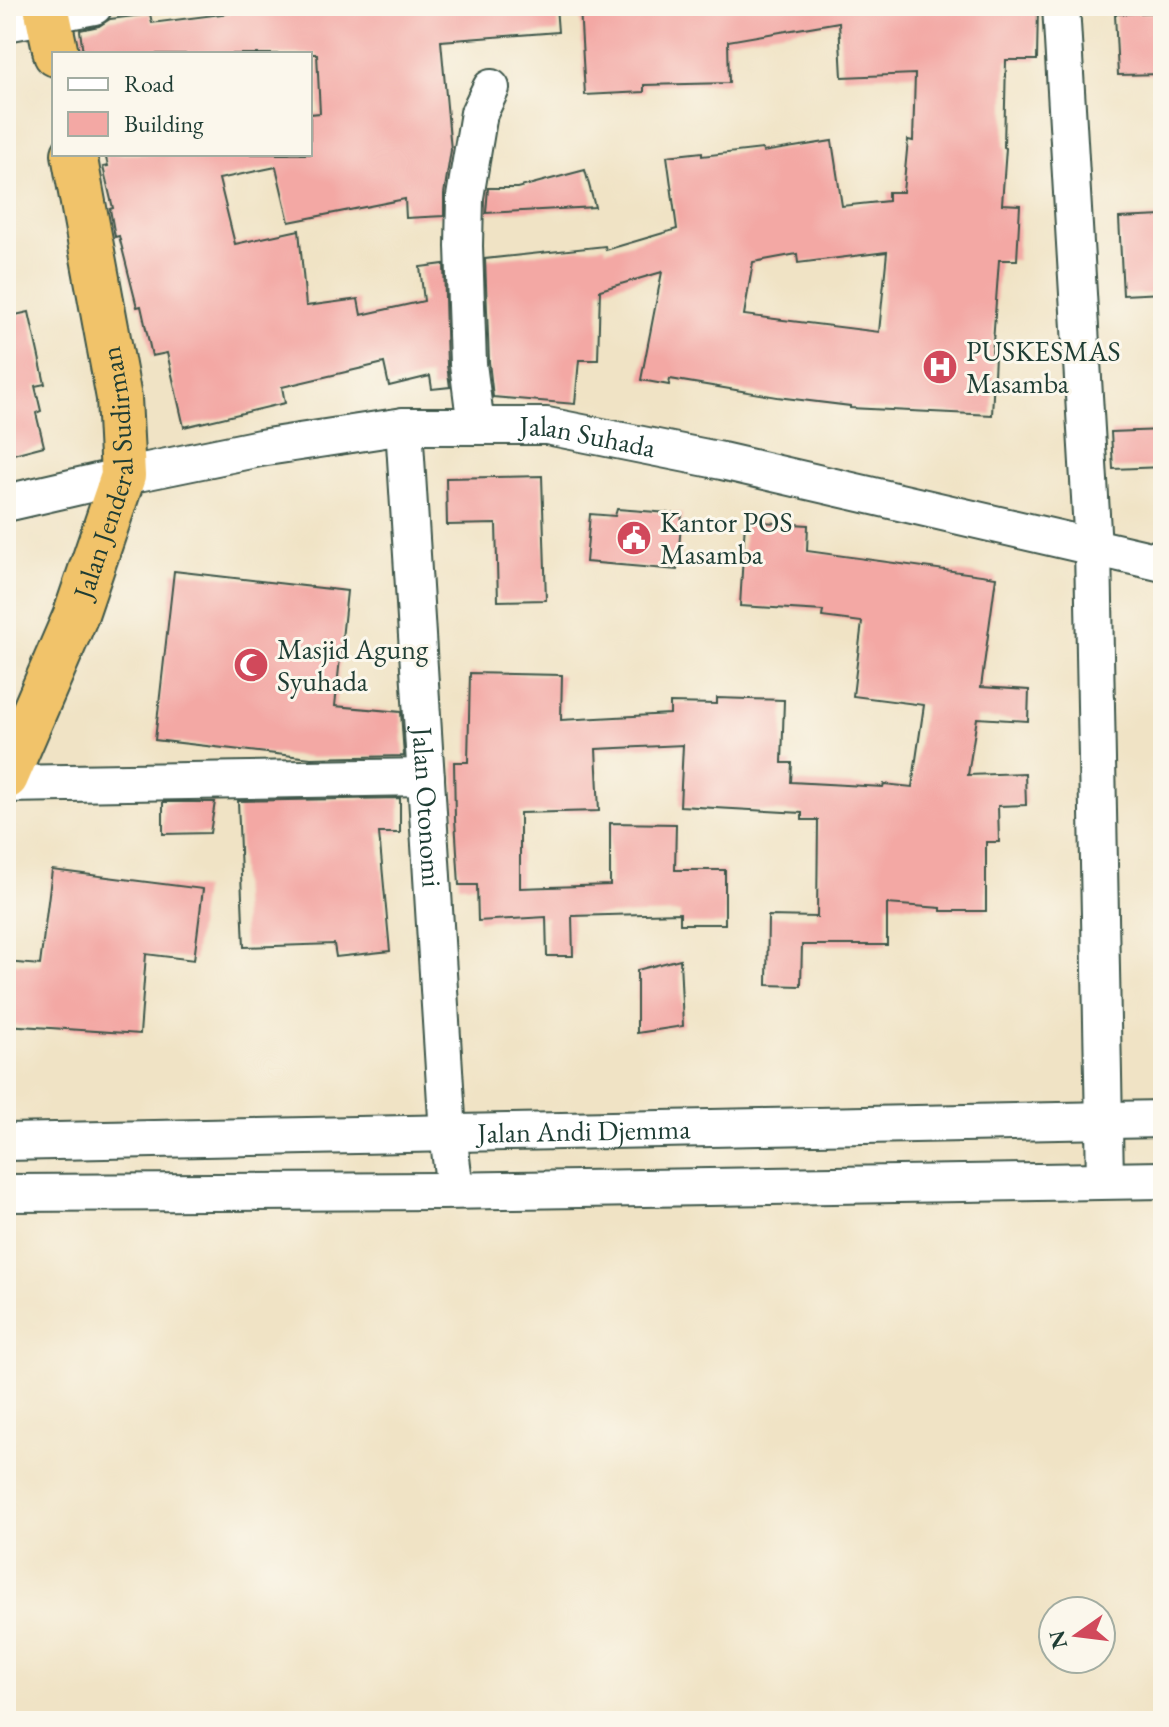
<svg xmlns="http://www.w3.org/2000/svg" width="1169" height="1727" viewBox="0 0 1169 1727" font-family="'EB Garamond',serif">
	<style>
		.building { fill: #f3a8a4; fill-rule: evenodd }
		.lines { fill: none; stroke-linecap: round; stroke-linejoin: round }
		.minor-casing { stroke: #3e564a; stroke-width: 40 }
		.trunk-casing { stroke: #3e564a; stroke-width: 48 }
		.minor { stroke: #fff; stroke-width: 36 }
		.trunk { stroke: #f1c36a; stroke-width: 44 }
		.labels { text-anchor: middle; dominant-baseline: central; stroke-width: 6; stroke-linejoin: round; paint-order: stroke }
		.poi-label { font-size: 28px; fill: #1f3d34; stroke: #fbf7ec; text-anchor: start }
		.street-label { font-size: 28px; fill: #1f3d34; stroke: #fbf7ec }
	</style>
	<rect width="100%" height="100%" fill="#fbf7ec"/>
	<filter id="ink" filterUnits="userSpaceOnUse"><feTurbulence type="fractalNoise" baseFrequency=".0125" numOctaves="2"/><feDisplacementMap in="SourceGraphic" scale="16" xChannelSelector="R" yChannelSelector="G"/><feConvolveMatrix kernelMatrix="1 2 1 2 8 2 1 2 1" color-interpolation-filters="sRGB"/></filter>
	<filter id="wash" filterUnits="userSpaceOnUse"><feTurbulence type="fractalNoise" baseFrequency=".006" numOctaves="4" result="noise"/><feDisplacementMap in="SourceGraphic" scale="32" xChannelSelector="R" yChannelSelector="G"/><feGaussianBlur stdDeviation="1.8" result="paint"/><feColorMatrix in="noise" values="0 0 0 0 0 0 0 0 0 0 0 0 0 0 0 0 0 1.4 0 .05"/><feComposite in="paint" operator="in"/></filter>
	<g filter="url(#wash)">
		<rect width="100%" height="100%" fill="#f0e3c5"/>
		<g id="blocks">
			<!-- building -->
			<path class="building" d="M257 6H556L558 32 441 41 451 150 444 194V216L406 218 405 199 289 222 276 167 219 179 235 244 299 230 306 306 358 299 361 315 424 301 420 267 444 264 447 365 450 387 432 389 430 376 389 386 384 363 282 387 285 403 184 427 167 353 152 356 141 306 137 307 119 236 115 237 110 209 113 208 103 167 108 166 105 154H310V114L320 113 317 54H83L80 30 99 26 110 19 150 14 152 23 238 12 237 8Z
				M607 6H1038L1037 60H1006L1004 147 1006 148 1002 204 1020 205 1017 260H999L992 356H995L992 415 850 408V406L777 397 670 379 669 385 641 380 662 272 600 290 598 360H579L575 404 493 397 489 362 485 259 605 246 606 250 677 229 667 156 702 152V156L762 149 763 152 832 141 842 206 888 201V192H903L908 140 913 141 915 74 842 77 839 22 728 41 729 83 644 85V92L585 95 580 7ZM887 252 879 332 744 315 753 262 797 254 798 263Z
				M1163 12V74L1118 75 1115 14Z
				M585 170 595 207 486 213 488 188H517Z
				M1163 216V293L1123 295 1119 218Z
				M29 312 45 384 35 386 41 411 36 413 44 446 6 456V317Z
				M1163 430V467L1113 469 1111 432Z
				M542 476 546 600 498 601 496 524 447 525 446 478Z
				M617 509 682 514 677 570 586 562 590 514 615 516Z
				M745 521 808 525 807 551 996 577 981 687 1029 690 1028 721 977 718 968 775 1025 773 1026 805 998 806 999 842H986V911H941V908L887 904V945H802L801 986 767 985 768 916 817 917 818 820H802V813L680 806 683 745 596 749 599 811 520 813V888L610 885V823L676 824 675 870H725V924H680V913L572 916 573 956H547L546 917 478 921 477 885H459L455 819 454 762H468L470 673 562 675 561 720 670 714V703L717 704V698L784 700 782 763H792L791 782 883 787 884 784 912 787 924 705 853 696 862 622 822 617 823 611 740 606Z
				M174 571 347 591 335 706 401 712 404 756 311 758 155 740Z
				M400 798V833H379L390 951 336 957 334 944 244 947 238 801Z
				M163 802H215L210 833 163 834Z
				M52 870 203 889 194 960 146 954 140 1034 6 1025V962L40 965Z
				M680 959 683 1026 637 1033V970Z"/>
		</g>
	</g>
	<g filter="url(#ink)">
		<use href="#blocks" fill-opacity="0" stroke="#3e564a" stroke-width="2"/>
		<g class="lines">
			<defs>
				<g id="minor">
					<path d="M1061 6 1093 548 1105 1180"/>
					<path d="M6 23 94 6"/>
					<path id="s1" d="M404 426 448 1134 455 1190"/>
					<path d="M476 426 468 364 464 246 465 197 479 113 491 88"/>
					<path id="s2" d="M6 503 123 476 260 448 404 426H547L722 461 1163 563"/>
					<path d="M6 784 426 777"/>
					<path id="s3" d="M6 1142 1163 1119"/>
					<path d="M6 1193 442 1191 1163 1180"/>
				</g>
				<g id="trunk">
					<path d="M46 6 56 54"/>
					<path id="s4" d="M6 777 75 617 123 476 119 398 74 154"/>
				</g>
			</defs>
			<!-- minor casing -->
			<use href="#minor" class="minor-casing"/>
			<!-- trunk casing -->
			<use href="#trunk" class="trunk-casing"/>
			<!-- minor -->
			<use href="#minor" class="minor"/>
			<!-- trunk -->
			<use href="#trunk" class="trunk"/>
		</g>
	</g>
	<!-- icons -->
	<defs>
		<symbol id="hospital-disc" viewBox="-11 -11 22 22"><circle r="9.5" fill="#d1495b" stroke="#fbf7ec"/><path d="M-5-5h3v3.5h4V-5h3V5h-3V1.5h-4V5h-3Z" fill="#fff"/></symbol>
		<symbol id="civic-disc" viewBox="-11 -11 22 22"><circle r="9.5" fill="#d1495b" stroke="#fbf7ec"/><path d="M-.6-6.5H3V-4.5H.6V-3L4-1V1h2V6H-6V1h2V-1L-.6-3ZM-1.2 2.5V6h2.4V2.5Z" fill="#fff"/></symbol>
		<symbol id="mosque-disc" viewBox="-11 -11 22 22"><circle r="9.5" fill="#d1495b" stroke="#fbf7ec"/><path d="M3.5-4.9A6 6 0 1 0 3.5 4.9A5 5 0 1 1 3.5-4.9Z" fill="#fff"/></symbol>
	</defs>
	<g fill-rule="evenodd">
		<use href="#hospital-disc" x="920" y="347" width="40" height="40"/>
		<use href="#civic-disc" x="614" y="518" width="40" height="40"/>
		<use href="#mosque-disc" x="231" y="645" width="40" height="40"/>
	</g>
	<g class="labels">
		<!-- poi labels -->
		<g class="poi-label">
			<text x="966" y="351">PUSKESMAS<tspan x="966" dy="32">Masamba</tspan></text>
			<text x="660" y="522">Kantor POS<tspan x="660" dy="32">Masamba</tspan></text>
			<text x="277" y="649">Masjid Agung<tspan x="277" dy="32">Syuhada</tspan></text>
		</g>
		<!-- street labels -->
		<g class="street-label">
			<text stroke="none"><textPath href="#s2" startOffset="590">Jalan Suhada</textPath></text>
			<text stroke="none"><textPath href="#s4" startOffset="324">Jalan Jenderal Sudirman</textPath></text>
			<text stroke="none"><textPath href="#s1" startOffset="382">Jalan Otonomi</textPath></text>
			<text stroke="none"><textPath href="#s3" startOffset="578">Jalan Andi Djemma</textPath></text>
		</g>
	</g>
	<!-- margin -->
	<rect width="1169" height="1727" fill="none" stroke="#fbf7ec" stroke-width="32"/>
	<!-- legend -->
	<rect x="52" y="52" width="260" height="104" fill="#fbf7ec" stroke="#a3ada2" stroke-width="2"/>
	<rect x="68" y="78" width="40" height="12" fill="#ffffff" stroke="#a3ada2" stroke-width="2"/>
	<text x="124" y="92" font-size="24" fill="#1f3d34">Road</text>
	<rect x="68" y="112" width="40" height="24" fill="#f3a8a4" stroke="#a3ada2" stroke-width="2"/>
	<text x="124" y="132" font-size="24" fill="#1f3d34">Building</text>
	<!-- north arrow -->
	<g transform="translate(1077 1635) rotate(256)"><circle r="38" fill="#fbf7ec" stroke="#a3ada2" stroke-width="2"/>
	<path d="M0-6L14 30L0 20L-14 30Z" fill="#d1495b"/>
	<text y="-12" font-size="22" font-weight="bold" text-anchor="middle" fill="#1f3d34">N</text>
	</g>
</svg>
